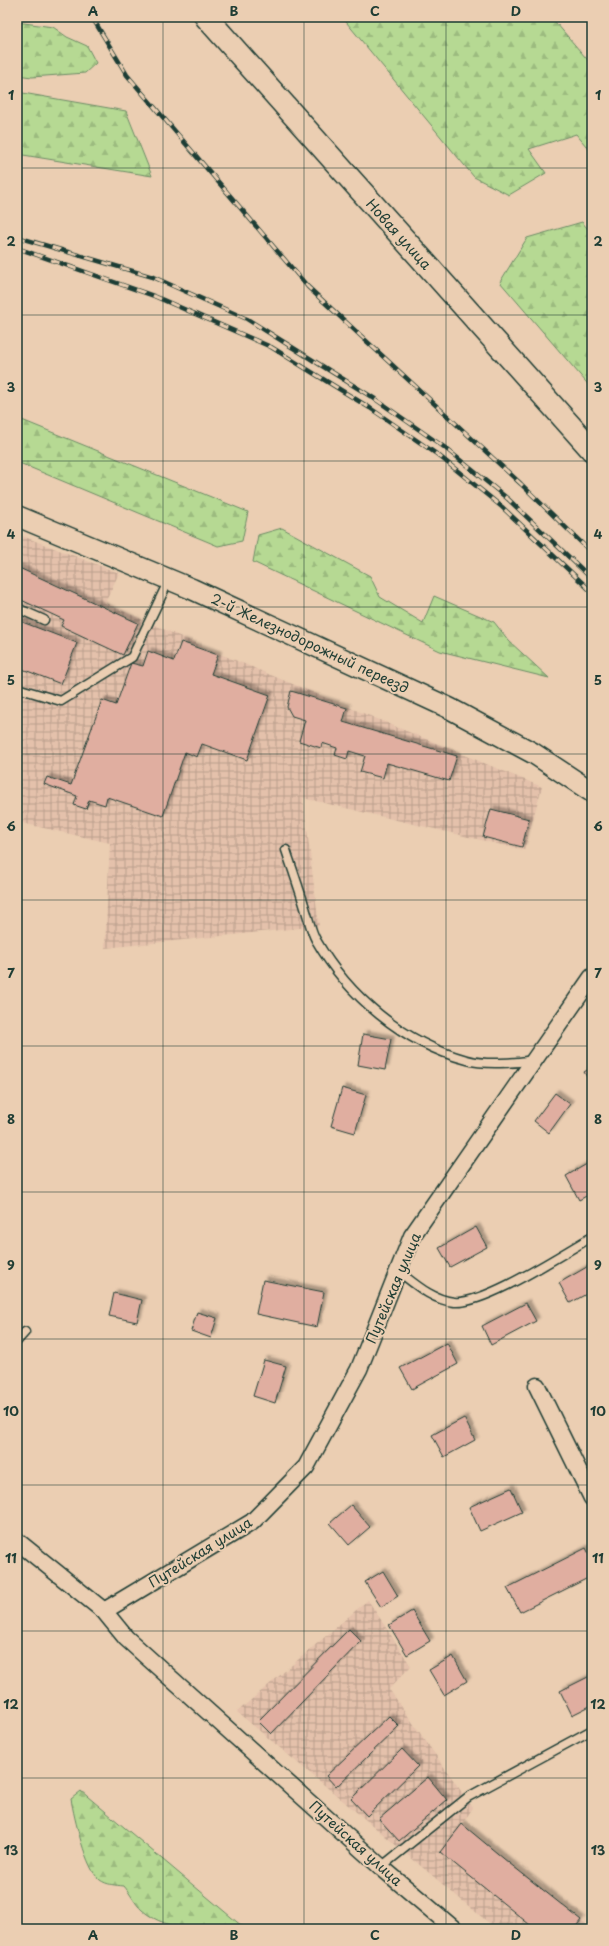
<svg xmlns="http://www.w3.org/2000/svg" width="609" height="1946" viewBox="0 0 609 1946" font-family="'Playpen Sans',sans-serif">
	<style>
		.industrial { fill: url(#industrial-grid) }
		.forest { fill: url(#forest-firs); stroke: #6a8b64 }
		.building { fill: #e0aea0; stroke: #1f3d34; filter: url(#shadow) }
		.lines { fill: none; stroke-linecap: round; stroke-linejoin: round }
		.service-casing { stroke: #1f3d34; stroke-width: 11 }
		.minor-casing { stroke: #1f3d34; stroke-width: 19 }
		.tertiary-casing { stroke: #1f3d34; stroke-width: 23 }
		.secondary-casing { stroke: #1f3d34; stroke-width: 25 }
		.service { stroke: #ebceb2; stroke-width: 8 }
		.minor { stroke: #ebceb2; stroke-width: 16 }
		.tertiary { stroke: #ebceb2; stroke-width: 20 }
		.secondary { stroke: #ebceb2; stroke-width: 22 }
		.rail-casing { stroke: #1f3d34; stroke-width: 4.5 }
		.rail { stroke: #ebceb2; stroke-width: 3; stroke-dasharray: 9; stroke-linecap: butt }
		.grid { fill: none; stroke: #1f3d34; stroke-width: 1; stroke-opacity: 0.55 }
		.labels { text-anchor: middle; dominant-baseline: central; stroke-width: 4; stroke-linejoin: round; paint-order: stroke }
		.street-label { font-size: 14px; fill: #1f3d34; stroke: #ebceb2 }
		.neatline { fill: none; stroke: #1f3d34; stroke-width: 1.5 }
		.grid-label { font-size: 13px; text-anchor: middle; font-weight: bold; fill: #1f3d34 }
	</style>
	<defs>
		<pattern id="industrial-grid" width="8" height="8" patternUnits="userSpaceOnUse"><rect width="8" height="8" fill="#e4c1ab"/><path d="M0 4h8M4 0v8" fill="none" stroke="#b89e8c"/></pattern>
		<pattern id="forest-firs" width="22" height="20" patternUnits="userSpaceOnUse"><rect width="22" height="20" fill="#b6d993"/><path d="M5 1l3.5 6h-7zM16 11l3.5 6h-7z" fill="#9cbb7f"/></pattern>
		<filter id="shadow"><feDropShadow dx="3.5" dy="-3.5" stdDeviation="1" flood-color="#0004"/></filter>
	</defs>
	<rect width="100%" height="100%" fill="#ebceb2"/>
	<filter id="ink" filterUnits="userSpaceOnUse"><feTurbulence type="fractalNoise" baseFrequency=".025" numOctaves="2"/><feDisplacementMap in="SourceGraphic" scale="8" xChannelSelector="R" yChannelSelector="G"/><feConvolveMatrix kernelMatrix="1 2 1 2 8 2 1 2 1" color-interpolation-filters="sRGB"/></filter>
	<g filter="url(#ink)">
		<!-- industrial -->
		<path class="industrial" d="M17 534 119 573 105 603 213 651 542 787 524 850 303 798 319 926 105 948 110 843 17 822Z
			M368 1600 411 1666 389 1689 473 1808 462 1824 592 1929H496L237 1712Z"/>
		<!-- forest -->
		<path class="forest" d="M342 17H551L592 65V153L576 134 529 149 546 173 509 195 474 177Z
			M17 22 53 27 67 37 87 46 96 63 85 73 32 77 17 75Z
			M17 92 126 111 152 176 17 154Z
			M582 222 592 234V389L500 282 527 238Z
			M17 418 248 512 242 541 218 546 17 462Z
			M282 528 370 576 380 597 423 623 434 596 494 622 509 641 549 678 440 651 253 562 258 535Z
			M81 1791 237 1922 246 1929C213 1929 169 1934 142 1910 135 1904 130 1893 124 1886 115 1885 107 1885 100 1880 86 1870 74 1817 71 1799Z"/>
		<!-- building -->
		<path class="building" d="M17 567 138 623 123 655 61 626 64 620 17 598Z
			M17 620 77 643 61 684 17 667Z
			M181 642 218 655 211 674 270 695 247 760 202 744 197 757 185 752 163 816 107 797 105 805 89 800 86 809 74 805 77 796 44 784 47 777 71 785 102 700 116 705 131 663 143 666 148 651 174 661Z
			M291 691 347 708 343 722 457 756 449 781 387 763 383 778 360 772 365 756 349 751 347 759 335 755 337 748 322 743 321 748 299 741 305 720 292 716 287 707Z
			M491 809 529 819 522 847 483 837Z
			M363 1034 391 1039 385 1070 358 1065Z
			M592 1067V1085L584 1072Z
			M342 1088 366 1095 355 1133 331 1126Z
			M555 1093 570 1104 549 1133 534 1121Z
			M592 1161V1193L579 1200 566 1176Z
			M476 1227 487 1247 450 1267 439 1248Z
			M592 1264V1291L570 1303 559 1283Z
			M263 1280 324 1292 317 1327 256 1314Z
			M114 1293 142 1300 137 1322 109 1316Z
			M526 1303 536 1321 491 1345 482 1326Z
			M197 1312 217 1318 211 1338 191 1331Z
			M447 1343 458 1364 412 1389 400 1368Z
			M264 1360 286 1366 275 1403 253 1396Z
			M464 1418 475 1440 444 1457 432 1435Z
			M511 1488 522 1512 480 1531 469 1507Z
			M351 1505 370 1527 349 1545 330 1523Z
			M586 1548 592 1560V1576L520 1612 507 1588Z
			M383 1571 398 1596 381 1607 365 1582Z
			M412 1611 430 1641 407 1655 389 1625Z
			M349 1629 361 1641 271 1734 258 1721Z
			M453 1656 467 1681 444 1695 429 1670Z
			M592 1675V1705L572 1715 560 1691Z
			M389 1716 399 1726 336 1787 326 1776Z
			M402 1749 418 1766 367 1816 351 1799Z
			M428 1777 447 1800 399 1841 379 1819Z
			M462 1824 509 1863 581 1920 574 1929H535L440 1852Z"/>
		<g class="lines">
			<defs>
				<path id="service" d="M17 608 44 620
					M17 688 61 701 132 657 169 580
					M286 850C293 871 300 891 306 911 309 920 311 931 316 940 348 996 403 1043 467 1060 484 1065 516 1063 534 1060
					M398 1271C415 1284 432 1300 454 1302 485 1305 563 1253 592 1237
					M17 1341 25 1332
					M381 1867 468 1797 592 1730"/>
				<path id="minor" d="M537 1386 592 1498
					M17 1541 104 1611
					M454 1929 381 1867 126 1638 104 1611 252 1522 306 1467 359 1369 412 1236 592 977"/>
				<path id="tertiary" d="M17 516 192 589 449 708 533 753 592 792"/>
				<path id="secondary" d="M206 17 592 450"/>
			</defs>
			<!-- service casing -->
			<use href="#service" class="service-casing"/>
			<!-- minor casing -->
			<use href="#minor" class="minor-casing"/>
			<!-- tertiary casing -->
			<use href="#tertiary" class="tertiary-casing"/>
			<!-- secondary casing -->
			<use href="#secondary" class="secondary-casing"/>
			<!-- service -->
			<use href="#service" class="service"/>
			<!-- minor -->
			<use href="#minor" class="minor"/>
			<!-- tertiary -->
			<use href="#tertiary" class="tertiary"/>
			<!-- secondary -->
			<use href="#secondary" class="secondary"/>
			<defs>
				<path id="rail" d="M92 17 127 75 308 287 521 484 592 553
					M17 237 153 277 247 319 375 399 444 447 508 499 592 579
					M17 248 154 296 271 347 370 408 438 455 502 507 592 592"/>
			</defs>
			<!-- rail casing -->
			<use href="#rail" class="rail-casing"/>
			<!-- rail -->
			<use href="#rail" class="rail"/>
		</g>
	</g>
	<!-- grid -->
	<path class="grid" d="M163 17V1929M304 17V1929M446 17V1929M17 168H592M17 315H592M17 461H592M17 607H592M17 754H592M17 900H592M17 1046H592M17 1192H592M17 1339H592M17 1485H592M17 1631H592M17 1778H592"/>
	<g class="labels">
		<!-- street labels -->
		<g class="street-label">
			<text transform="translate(399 234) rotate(48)">Новая улица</text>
			<text transform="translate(310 643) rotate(25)">2-й Железнодорожный переезд</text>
			<text transform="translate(393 1288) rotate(-67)">Путейская улица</text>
			<text transform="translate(200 1552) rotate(-32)">Путейская улица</text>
			<text transform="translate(356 1843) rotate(42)">Путейская улица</text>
		</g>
	</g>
	<!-- margin -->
	<rect width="609" height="1946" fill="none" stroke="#ebceb2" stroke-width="44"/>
	<rect x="22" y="22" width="565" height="1902" class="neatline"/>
	<g class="grid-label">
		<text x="93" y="16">A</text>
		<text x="234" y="16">B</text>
		<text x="375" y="16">C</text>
		<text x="516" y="16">D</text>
		<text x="11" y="100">1</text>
		<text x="598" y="100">1</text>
		<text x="11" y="246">2</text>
		<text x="598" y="246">2</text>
		<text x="11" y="392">3</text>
		<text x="598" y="392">3</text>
		<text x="11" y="539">4</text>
		<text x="598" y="539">4</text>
		<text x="11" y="685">5</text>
		<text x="598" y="685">5</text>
		<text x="11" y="831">6</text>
		<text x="598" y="831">6</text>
		<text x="11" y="978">7</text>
		<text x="598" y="978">7</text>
		<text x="11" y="1124">8</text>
		<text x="598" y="1124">8</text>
		<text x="11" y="1270">9</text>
		<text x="598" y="1270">9</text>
		<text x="11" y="1416">10</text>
		<text x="598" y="1416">10</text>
		<text x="11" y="1563">11</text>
		<text x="598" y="1563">11</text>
		<text x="11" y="1709">12</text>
		<text x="598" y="1709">12</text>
		<text x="11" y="1855">13</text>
		<text x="598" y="1855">13</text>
		<text x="93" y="1940">A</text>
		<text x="234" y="1940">B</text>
		<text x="375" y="1940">C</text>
		<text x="516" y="1940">D</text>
	</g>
</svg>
